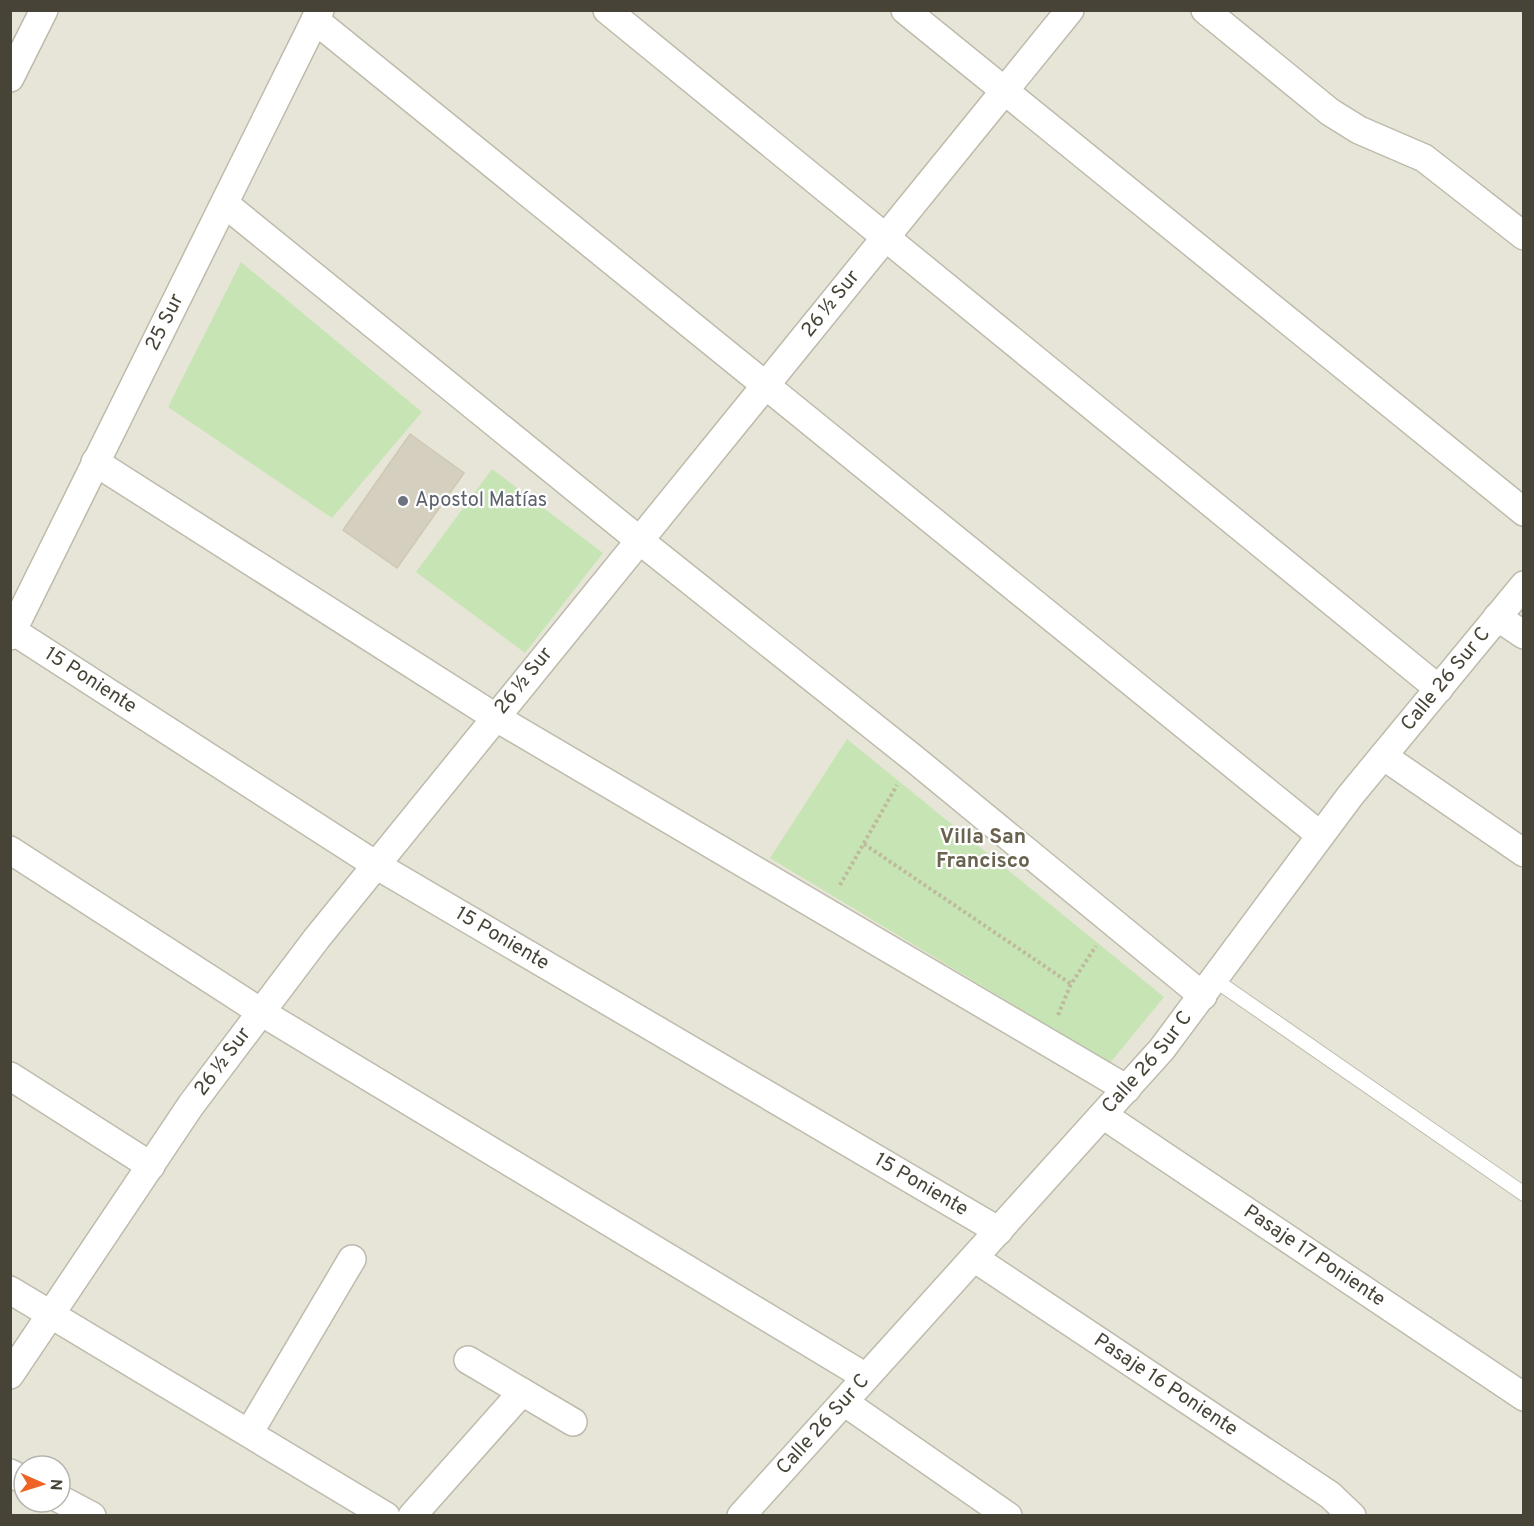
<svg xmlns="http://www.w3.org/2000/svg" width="1534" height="1526" viewBox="0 0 1534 1526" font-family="Overpass,sans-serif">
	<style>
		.residential { fill: #e7e5d7; fill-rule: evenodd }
		.green { fill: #c7e5b4 }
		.building { fill: #d4cfbf; stroke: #cfc8b2; stroke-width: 1.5 }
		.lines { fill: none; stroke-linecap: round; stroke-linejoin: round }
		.service-casing { stroke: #bebbac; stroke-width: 16 }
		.minor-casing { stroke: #bebbac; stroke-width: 30 }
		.path { stroke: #bfb99e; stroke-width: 4; stroke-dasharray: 3 3; stroke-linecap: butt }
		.service { stroke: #fff; stroke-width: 14 }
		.minor { stroke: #fff; stroke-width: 27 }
		.worship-dot { fill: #6b7280; stroke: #fff; stroke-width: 2 }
		.labels { text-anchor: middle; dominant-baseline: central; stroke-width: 4.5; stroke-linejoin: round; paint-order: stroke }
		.street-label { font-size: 20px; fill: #474337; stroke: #fff }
		.worship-label { font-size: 20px; fill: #5b616d; stroke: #fff; text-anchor: start }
		.neighbourhood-label { font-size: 21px; font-weight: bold; fill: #69634f; stroke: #fff }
	</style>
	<rect width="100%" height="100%" fill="#f3f2e9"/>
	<!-- residential -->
	<path class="residential" d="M10 11H1523V1515H11ZM24 1466H60V1502H24Z"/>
	<!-- green -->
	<path class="green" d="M241 262 422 412 332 518 168 407Z
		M492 469 603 553 525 653 416 572Z
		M847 739 1164 997 1110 1063 770 858Z"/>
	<!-- building -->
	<path class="building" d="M410 434 464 473 397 568 343 530Z"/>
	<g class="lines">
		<defs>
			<path id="service" d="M1215 980 1524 1194"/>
			<g id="minor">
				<path d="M607 10 1439 689"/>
				<path d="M905 10 1524 512"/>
				<path d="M1205 10 1330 112 1359 130 1424 158 1524 236"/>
				<path d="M315 20 1320 835"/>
				<path d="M10 78 44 10"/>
				<path d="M225 204 639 540 913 758 1203 996"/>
				<path d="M95 462 495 717 1127 1089"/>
				<path d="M1497 617 1524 635"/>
				<path id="s1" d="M13 631 376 865 999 1231"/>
				<path id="s2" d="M10 636 320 10"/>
				<path d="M1383 756 1524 853"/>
				<path d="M10 850 261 1012 866 1377"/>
				<path d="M10 1076 151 1166"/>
				<path id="s3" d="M1103 1115 1524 1397"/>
				<path id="s4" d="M974 1258 1330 1495 1352 1516"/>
				<path d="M10 1290 386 1516"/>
				<path d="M468 1360 573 1422"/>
				<path d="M10 1375 191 1105 317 938 1070 10"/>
				<path d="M844 1402 1008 1516"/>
				<path d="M249 1433 352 1259"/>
				<path d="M10 1473 24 1480"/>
				<path d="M60 1499 92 1516"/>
				<path d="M412 1516 522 1392"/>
				<path id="s5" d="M741 1516 1162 1049 1350 796 1524 585"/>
			</g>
		</defs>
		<!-- service casing -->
		<use href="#service" class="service-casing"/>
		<!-- minor casing -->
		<use href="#minor" class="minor-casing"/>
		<!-- path -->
		<path class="path" d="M864 844 1071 984
			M840 885 897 785
			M1058 1015 1071 984 1096 946"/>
		<!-- service -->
		<use href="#service" class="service"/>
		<!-- minor -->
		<use href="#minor" class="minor"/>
	</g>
	<!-- markers -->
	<circle class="worship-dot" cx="403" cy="501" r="6"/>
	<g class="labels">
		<!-- street labels -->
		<g class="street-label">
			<text transform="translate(831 304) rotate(-51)">26 ½ Sur</text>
			<text stroke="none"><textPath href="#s2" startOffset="350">25 Sur</textPath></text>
			<text stroke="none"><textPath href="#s1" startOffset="92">15 Poniente</textPath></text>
			<text stroke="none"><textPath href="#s5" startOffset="1095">Calle 26 Sur C</textPath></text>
			<text transform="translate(524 681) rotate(-51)">26 ½ Sur</text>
			<text stroke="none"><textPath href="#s1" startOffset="578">15 Poniente</textPath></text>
			<text transform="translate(223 1062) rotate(-53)">26 ½ Sur</text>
			<text stroke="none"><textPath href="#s5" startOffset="609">Calle 26 Sur C</textPath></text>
			<text stroke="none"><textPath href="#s1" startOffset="1064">15 Poniente</textPath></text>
			<text stroke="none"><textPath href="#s3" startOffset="254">Pasaje 17 Poniente</textPath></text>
			<text stroke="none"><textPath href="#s4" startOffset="230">Pasaje 16 Poniente</textPath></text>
			<text stroke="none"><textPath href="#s5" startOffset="123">Calle 26 Sur C</textPath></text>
		</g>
		<!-- worship labels -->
		<g class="worship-label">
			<text x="415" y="501">Apostol Matías</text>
		</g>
		<!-- neighbourhood labels -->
		<g class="neighbourhood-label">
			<text x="983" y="837">Villa San<tspan x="983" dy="24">Francisco</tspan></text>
		</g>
	</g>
	<!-- border -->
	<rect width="1534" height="1526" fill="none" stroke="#474337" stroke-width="24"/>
	<!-- north arrow -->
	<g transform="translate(42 1484) rotate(93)"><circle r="28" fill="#ffffff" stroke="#b5b4af" stroke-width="1.5"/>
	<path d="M0-4.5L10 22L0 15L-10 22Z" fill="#ee6425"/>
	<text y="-9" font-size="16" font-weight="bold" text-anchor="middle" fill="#474337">N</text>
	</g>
</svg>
